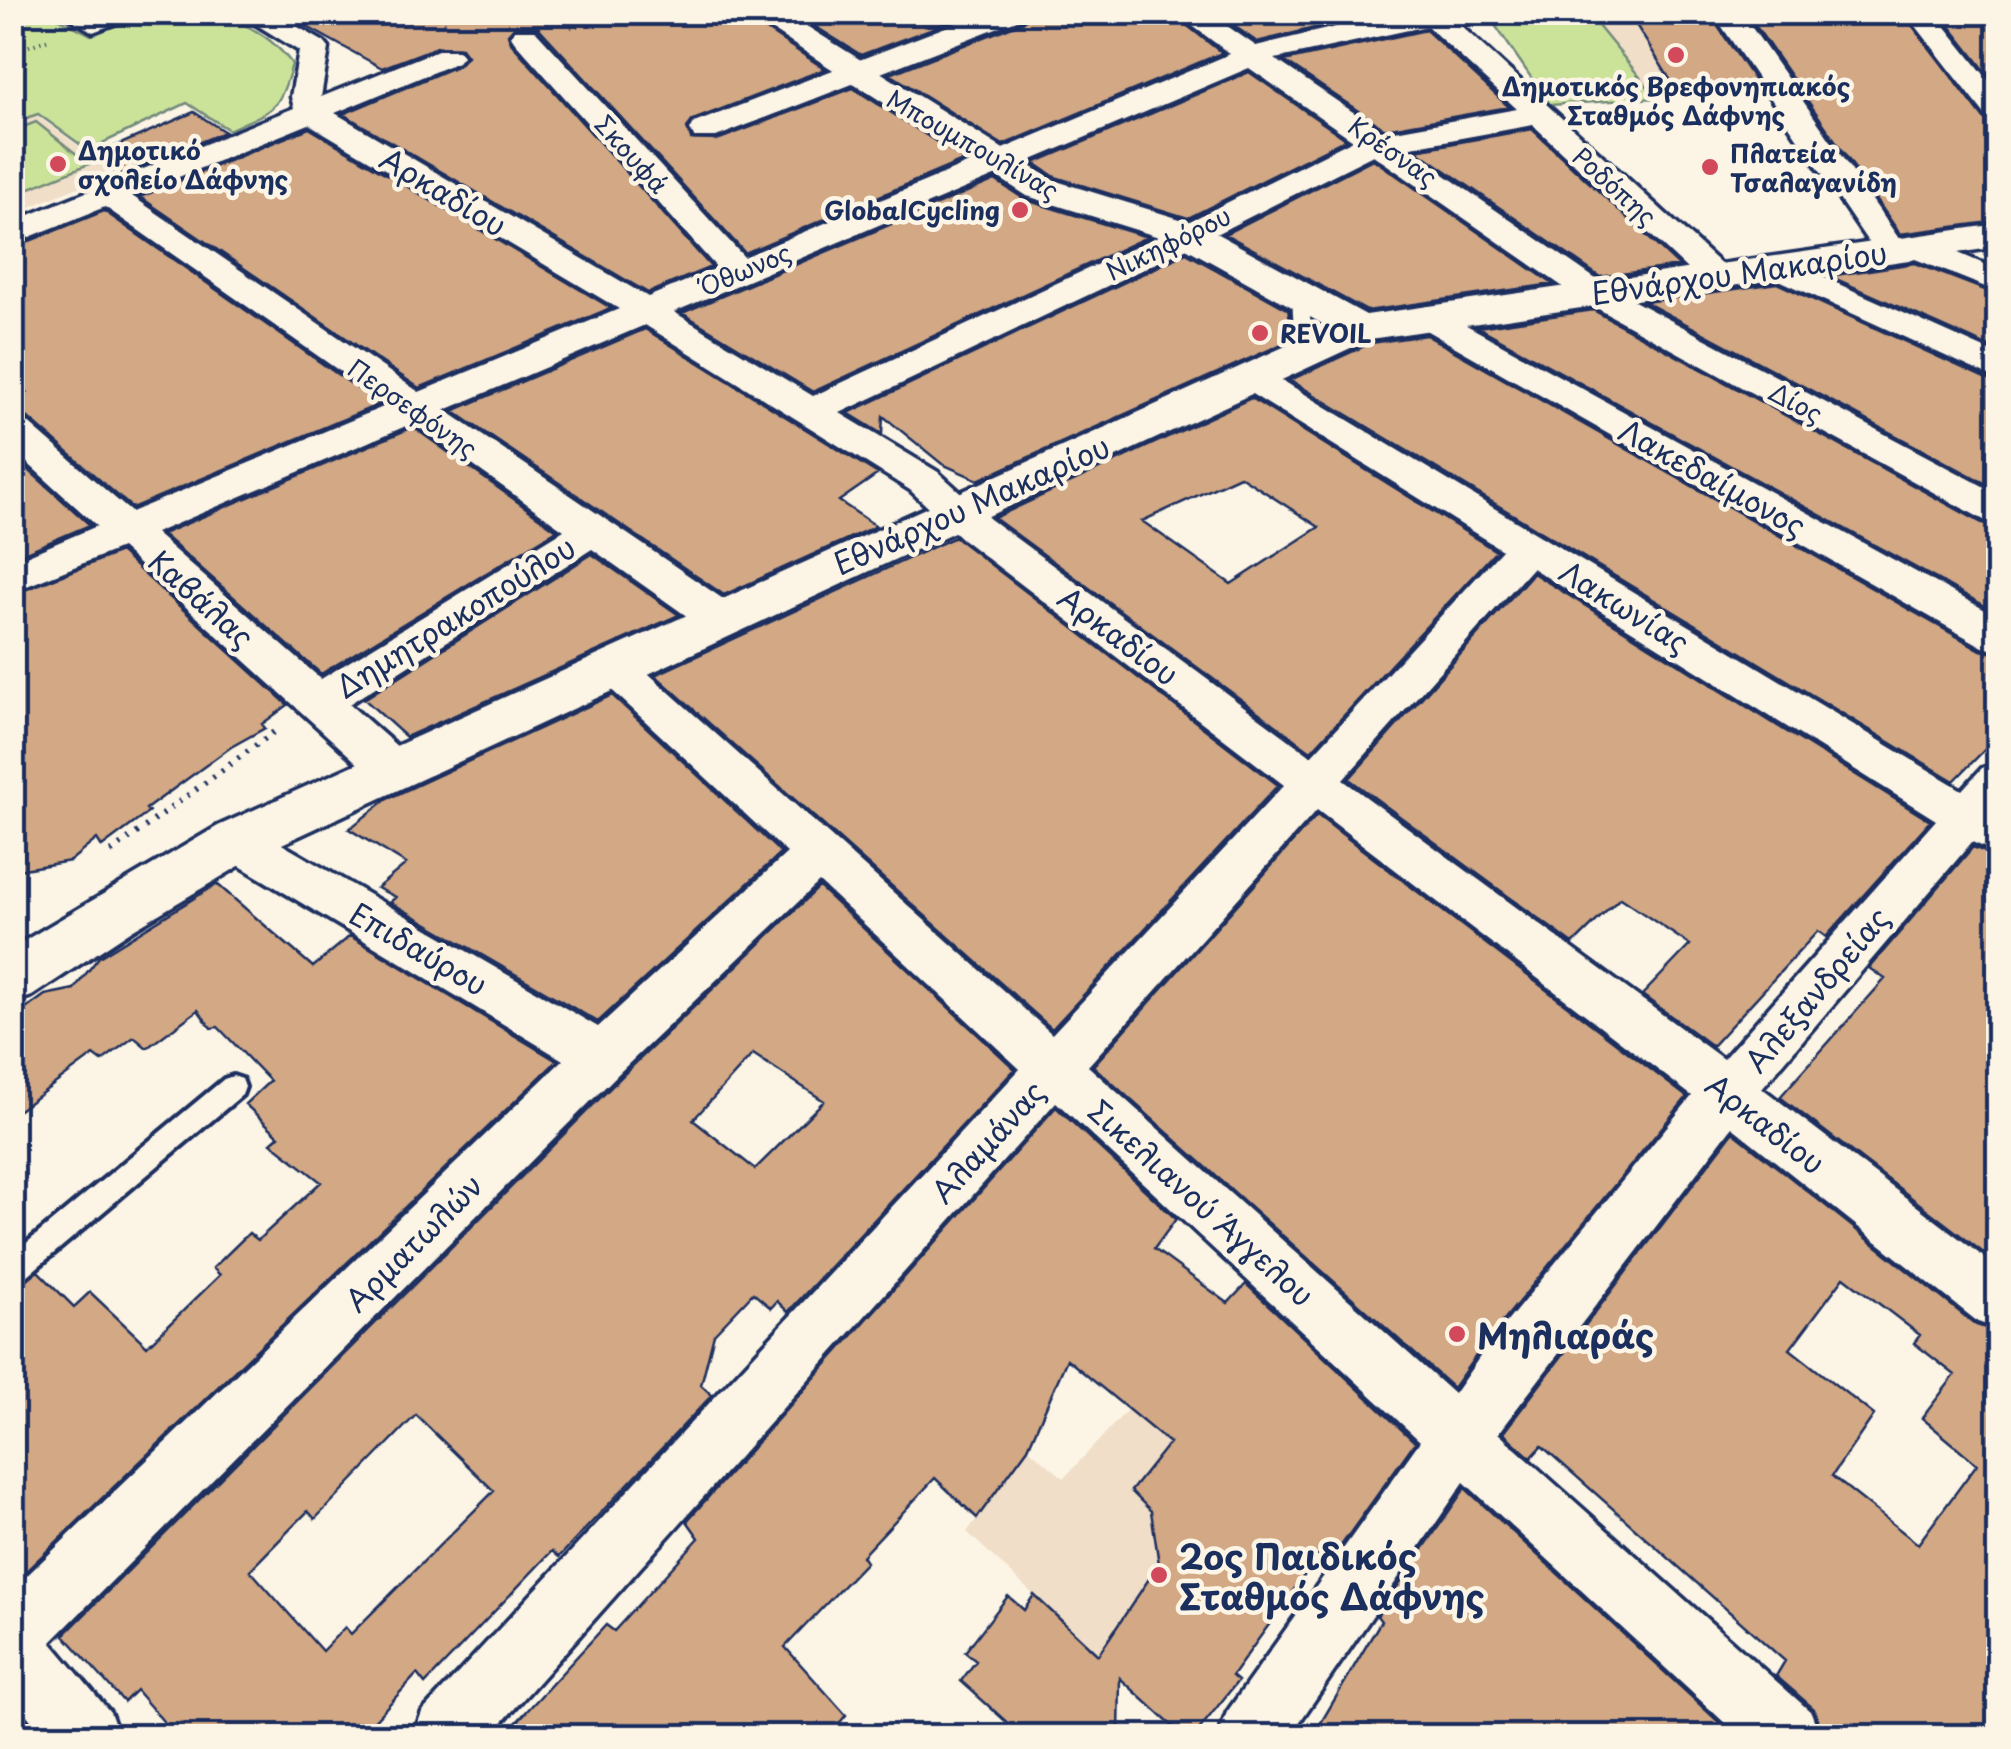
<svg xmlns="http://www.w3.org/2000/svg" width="2011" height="1749" viewBox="0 0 2011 1749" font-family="'Playpen Sans',sans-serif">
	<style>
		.built { fill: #f0dec8 }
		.green { fill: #cbe399; stroke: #73897c; stroke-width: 2.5 }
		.building { fill: #d3a884; stroke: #1b2f5e; stroke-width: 2.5; fill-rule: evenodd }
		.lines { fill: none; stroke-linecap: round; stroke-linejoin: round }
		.lane-casing { stroke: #1b2f5e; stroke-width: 8 }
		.street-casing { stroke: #1b2f5e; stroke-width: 7 }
		.secondary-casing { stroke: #1b2f5e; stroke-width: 7 }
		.path-far1 { stroke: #1b2f5e; stroke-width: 4; stroke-dasharray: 1 5; stroke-linecap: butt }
		.path { stroke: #1b2f5e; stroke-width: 6; stroke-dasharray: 2.5 8; stroke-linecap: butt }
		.lane { fill: #fcf5e5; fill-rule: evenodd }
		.street { fill: #fcf5e5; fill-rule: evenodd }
		.secondary { fill: #fcf5e5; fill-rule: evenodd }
		.poi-dot { fill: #d1495b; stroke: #fcf5e5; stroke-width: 4 }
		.labels { text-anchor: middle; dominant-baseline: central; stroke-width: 9; stroke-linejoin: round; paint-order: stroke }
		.far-poi-label { font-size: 25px; font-weight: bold; fill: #1b2f5e; stroke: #fcf5e5; text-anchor: start }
		.far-street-label { font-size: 25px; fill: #1b2f5e; stroke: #fcf5e5 }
		.street-label { font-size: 30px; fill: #1b2f5e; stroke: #fcf5e5 }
		.near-poi-label { font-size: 35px; font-weight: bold; fill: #1b2f5e; stroke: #fcf5e5; text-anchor: start }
	</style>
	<rect width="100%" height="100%" fill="#fcf5e5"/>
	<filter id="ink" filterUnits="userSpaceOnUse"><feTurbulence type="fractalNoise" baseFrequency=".01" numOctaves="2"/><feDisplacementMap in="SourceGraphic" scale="20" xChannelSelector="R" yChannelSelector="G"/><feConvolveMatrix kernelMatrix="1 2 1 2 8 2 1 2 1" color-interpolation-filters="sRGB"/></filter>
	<g filter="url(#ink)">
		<!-- built -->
		<path class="built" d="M1630 12 1706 13 1755 94 1657 98 1589 15Z
			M36 115 115 172 13 214V124Z
			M1142 1394 1319 1555 1245 1659 1240 1653 1228 1673 1238 1681 1194 1736H1183L967 1532 1028 1448 1064 1478Z"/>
		<!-- green -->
		<path class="green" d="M13 12 48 13 91 35C109 28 131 15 150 12 203 6 260 19 292 64 279 113 273 109 229 130L187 103 88 150 38 114 13 123Z
			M1589 15 1657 98 1550 105 1493 22Z
			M36 122 89 164 13 195V131Z"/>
		<!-- building -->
		<path class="building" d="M280 12H740L825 69 693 120 687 128 691 139 717 140 853 88 965 160 745 253 538 27 515 26 508 34 512 44 711 267 648 293 343 114 459 65 467 56 461 48 437 47 382 68Z
			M792 12H948L973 13 861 55Z
			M1043 12H1170L1222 53 1003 145 890 74 1023 22 1029 14Z
			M1214 12H1380L1257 42Z
			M1628 12H1708L1757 84 1674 86Z
			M1746 12H1902L1984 119 1998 123V221L1900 234Z
			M1939 12H1998V87Z
			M1426 30 1509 107 1385 129 1284 61Z
			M1249 72 1346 139 1188 218 1055 177 1034 163Z
			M194 112 225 132 119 175 93 156Z
			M309 128 611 308 419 388 140 197Z
			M1532 129 1679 266 1600 277 1416 150Z
			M1373 159 1553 284 1367 311 1225 234Z
			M995 180 1026 200 1147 237 813 392 682 313Z
			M104 211 380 404 132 508 27 417 12 413V399L27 392 12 380V248Z
			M1186 253 1289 310 1291 340 978 480 942 464 883 416 882 434 848 413Z
			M1915 263 1998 295V351L1829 276Z
			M1777 283 1998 384V490L1645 302Z
			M1593 310 1982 523 1998 527V613L1478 327Z
			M645 329 878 474 839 501 876 526 724 595 453 411Z
			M1426 335 1981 650 1998 654V736L1954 781 1290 380 1371 343Z
			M1251 398 1496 551 1311 751 994 518ZM1240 476 1319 527 1231 584 1142 521Z
			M413 427 557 530 321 674 162 534Z
			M12 455 90 525 12 558Z
			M955 537 1278 785 1052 1029 655 675Z
			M120 552 288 705 262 724 265 728 231 747 146 809 149 812 102 847 97 839 70 861 12 871V595Z
			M592 554 679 615 406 737 364 699Z
			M1533 573 1930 821 1826 937 1818 931 1712 1046 1642 995 1690 945 1620 898 1573 944 1349 779Z
			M612 695 781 853 598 1022 390 902 396 897 377 888 406 864 349 829 387 799Z
			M1317 815 1687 1097 1485 1343 1453 1388 1093 1066Z
			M1973 847 1998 857V1264L1780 1097 1885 979 1869 968Z
			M217 884 313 967 350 936 557 1061 19 1578 12 1572V1289L38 1271 74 1307 90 1292 147 1346 220 1275 213 1268 249 1233 258 1240 321 1182 271 1143 279 1136 245 1104 270 1081 218 1027 211 1028 198 1010 147 1048 134 1037 102 1061 94 1055 12 1115V1019L45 995 74 989 99 957Z
			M819 887 1015 1069 788 1312 777 1301 771 1308 753 1293 714 1334 701 1385 712 1395 559 1557 552 1551 425 1684 417 1674 360 1736H176L136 1690 124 1702 64 1635 623 1075ZM753 1054 824 1101 755 1169 693 1120ZM416 1415 494 1491 351 1634 345 1627 322 1651 250 1570 308 1511 315 1519Z
			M1056 1107 1176 1219 1154 1249 1228 1303 1246 1284 1415 1442 1328 1564 1319 1555 1232 1676 1238 1681 1194 1736H1183L1120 1678 1119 1736H1022L961 1681 976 1661 965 1652 1008 1596 1024 1610 1034 1595 1098 1655 1159 1564 1151 1511 1131 1491 1169 1443 1067 1359 1028 1448 977 1518 935 1478 862 1556 866 1562 785 1647 846 1715 829 1736H504L606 1625 614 1631 699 1538 687 1521Z
			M1733 1132 1976 1325 1998 1332V1736H1823L1814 1709 1776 1676 1785 1661 1542 1446 1531 1458 1503 1433ZM1844 1277 1920 1335 1914 1343 1955 1375 1922 1418 1977 1464 1918 1544 1832 1476 1874 1415 1790 1349Z
			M1465 1488 1734 1736H1313L1381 1621 1377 1616Z"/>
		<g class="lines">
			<defs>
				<path id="lane" d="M1300 289 1308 294 1313 353 1304 358 1295 353 1292 294Z
					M233 1076 242 1079 245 1087 242 1095 21 1281 12 1285V1255L224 1079Z"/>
				<path id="street" d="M60 12H134L130 18 93 32Z
					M236 12H272L324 42 329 48 321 97 438 50H458L463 56 458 62 335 113 648 297 717 268 515 42 511 36 515 30H535L744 257 1230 54 1174 12H1207L1256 46 1398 12H1506L1492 20 1458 23 1726 269 1731 276 1726 283 1714 286 1702 283 1533 125 1406 148 1606 286 1998 494V524L1984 520 1582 300 1373 155 1202 241 840 413 938 472 990 519 1311 756 1502 550 1239 386 1234 378 1239 370 1252 367 1265 370 1962 790 1982 768 1998 763V853L1972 842 1762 1088 1998 1268V1329L1978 1322 1732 1127 1498 1433 1811 1712 1820 1736H1739L1464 1482 1290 1736H1218L1227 1712 1420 1441 1056 1102 490 1736H413L422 1712 1020 1069 819 882 620 1072 51 1642 110 1712 119 1736H44L12 1697V1590L563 1060 220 854 214 841 220 828 237 822 254 828 598 1027 787 853 601 680 595 669 601 658 616 653 631 658 1052 1034 1284 785 962 539 910 490 645 325 445 410 735 607 741 618 735 629 720 633 705 629 592 549 349 704 408 756 415 768 408 780 392 785 376 780 121 548 12 592V562L97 526 12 449V416L25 420 131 512 388 405 105 207 12 244V222L294 108 291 97 299 51ZM1427 26 1517 109 1384 133 1275 59ZM1249 68 1353 140 1178 227 813 396 674 312ZM309 124 619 309 419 392 132 196ZM413 423 564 530 321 679 155 533ZM1532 568 1936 820 1723 1059 1343 780ZM1317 810 1692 1096 1488 1345 1454 1394 1088 1066Z
					M985 12H1026L1022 18 716 137H694L690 130 694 123Z
					M1712 12H1741L1902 243 1916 237 1928 240 1998 270V292L1905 255 1891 261 1879 258Z
					M1905 12H1934L1998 92V120L1987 117Z
					M1778 257 1998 355V380L1766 274 1761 267 1766 260Z
					M1427 306 1439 310 1998 617V651L1983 647 1415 324 1409 317 1415 310Z"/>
				<path id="secondary" d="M744 12H784L1053 180 1203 226 1366 315 1998 224V247L1370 339 256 856 132 930 32 996 12 1003V948L218 826 1328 327 1175 242 1027 196Z"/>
			</defs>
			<!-- lane casing -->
			<use href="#lane" class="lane-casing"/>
			<!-- street casing -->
			<use href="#street" class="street-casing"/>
			<!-- secondary casing -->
			<use href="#secondary" class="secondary-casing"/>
			<!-- path-far1 -->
			<path class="path-far1" d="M444 23 438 15 450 12
				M571 27 638 12
				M12 52 49 39"/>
			<!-- path -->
			<path class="path" d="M111 852 278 729"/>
			<!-- lane -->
			<use href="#lane" class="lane"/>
			<!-- street -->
			<use href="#street" class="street"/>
			<!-- secondary -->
			<use href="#secondary" class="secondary"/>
		</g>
	</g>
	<!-- markers -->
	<g class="poi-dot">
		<circle cx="1676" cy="55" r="10"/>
		<circle cx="58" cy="164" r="10"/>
		<circle cx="1710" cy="167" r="10"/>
		<circle cx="1020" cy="210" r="10"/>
		<circle cx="1260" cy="333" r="10"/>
		<circle cx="1457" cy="1334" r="10"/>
		<circle cx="1159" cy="1575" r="10"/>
	</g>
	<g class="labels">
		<!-- far-poi labels -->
		<g class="far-poi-label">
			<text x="1676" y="86" text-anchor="middle">Δημοτικός Βρεφονηπιακός<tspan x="1676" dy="29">Σταθμός Δάφνης</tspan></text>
			<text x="78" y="150">Δημοτικό<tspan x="78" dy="29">σχολείο Δάφνης</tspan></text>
			<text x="1730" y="153">Πλατεία<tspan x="1730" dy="29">Τσαλαγανίδη</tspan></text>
			<text x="1000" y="210" text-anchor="end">GlobalCycling</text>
			<text x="1280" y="333">REVOIL</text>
		</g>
		<!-- far-street labels -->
		<g class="far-street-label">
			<text transform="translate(973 144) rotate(30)">Μπουμπουλίνας</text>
			<text transform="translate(1393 151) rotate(35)">Κρέσνας</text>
			<text transform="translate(632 154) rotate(48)">Σκουφά</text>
			<text transform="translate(1615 186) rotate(42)">Ροδόπης</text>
			<text transform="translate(1168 243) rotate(-26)">Νικηφόρου</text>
			<text transform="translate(745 269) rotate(-23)">Όθωνος</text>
			<text transform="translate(1796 402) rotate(28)">Δίος</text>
			<text transform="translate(413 408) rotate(35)">Περσεφόνης</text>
		</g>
		<!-- street labels -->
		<g class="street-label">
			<text transform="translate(444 191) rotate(31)">Αρκαδίου</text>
			<text transform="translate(1739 272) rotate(-8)">Εθνάρχου Μακαρίου</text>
			<text transform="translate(1713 477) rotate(29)">Λακεδαίμονος</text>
			<text transform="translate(971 504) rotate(-24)">Εθνάρχου Μακαρίου</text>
			<text transform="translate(202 598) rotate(42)">Καβάλας</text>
			<text transform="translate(1625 606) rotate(32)">Λακωνίας</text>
			<text transform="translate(455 616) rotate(-32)">Δημητρακοπούλου</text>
			<text transform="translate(1119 635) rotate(37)">Αρκαδίου</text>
			<text transform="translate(419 948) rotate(30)">Επιδαύρου</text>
			<text transform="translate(1816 989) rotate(-50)">Αλεξανδρείας</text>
			<text transform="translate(1766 1123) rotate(38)">Αρκαδίου</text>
			<text transform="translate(987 1141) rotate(-48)">Αλαμάνας</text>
			<text transform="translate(1202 1202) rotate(42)">Σικελιανού Άγγελου</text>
			<text transform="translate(413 1242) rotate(-45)">Αρματωλών</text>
		</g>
		<!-- near-poi labels -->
		<g class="near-poi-label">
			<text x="1477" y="1334">Μηλιαράς</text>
			<text x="1179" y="1555">2ος Παιδικός<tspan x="1179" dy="40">Σταθμός Δάφνης</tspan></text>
		</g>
	</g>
	<!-- margin -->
	<rect width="2011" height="1749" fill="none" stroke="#fcf5e5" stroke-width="50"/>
	<rect x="25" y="25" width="1961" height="1699" fill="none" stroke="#1b2f5e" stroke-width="4" filter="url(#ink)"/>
</svg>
